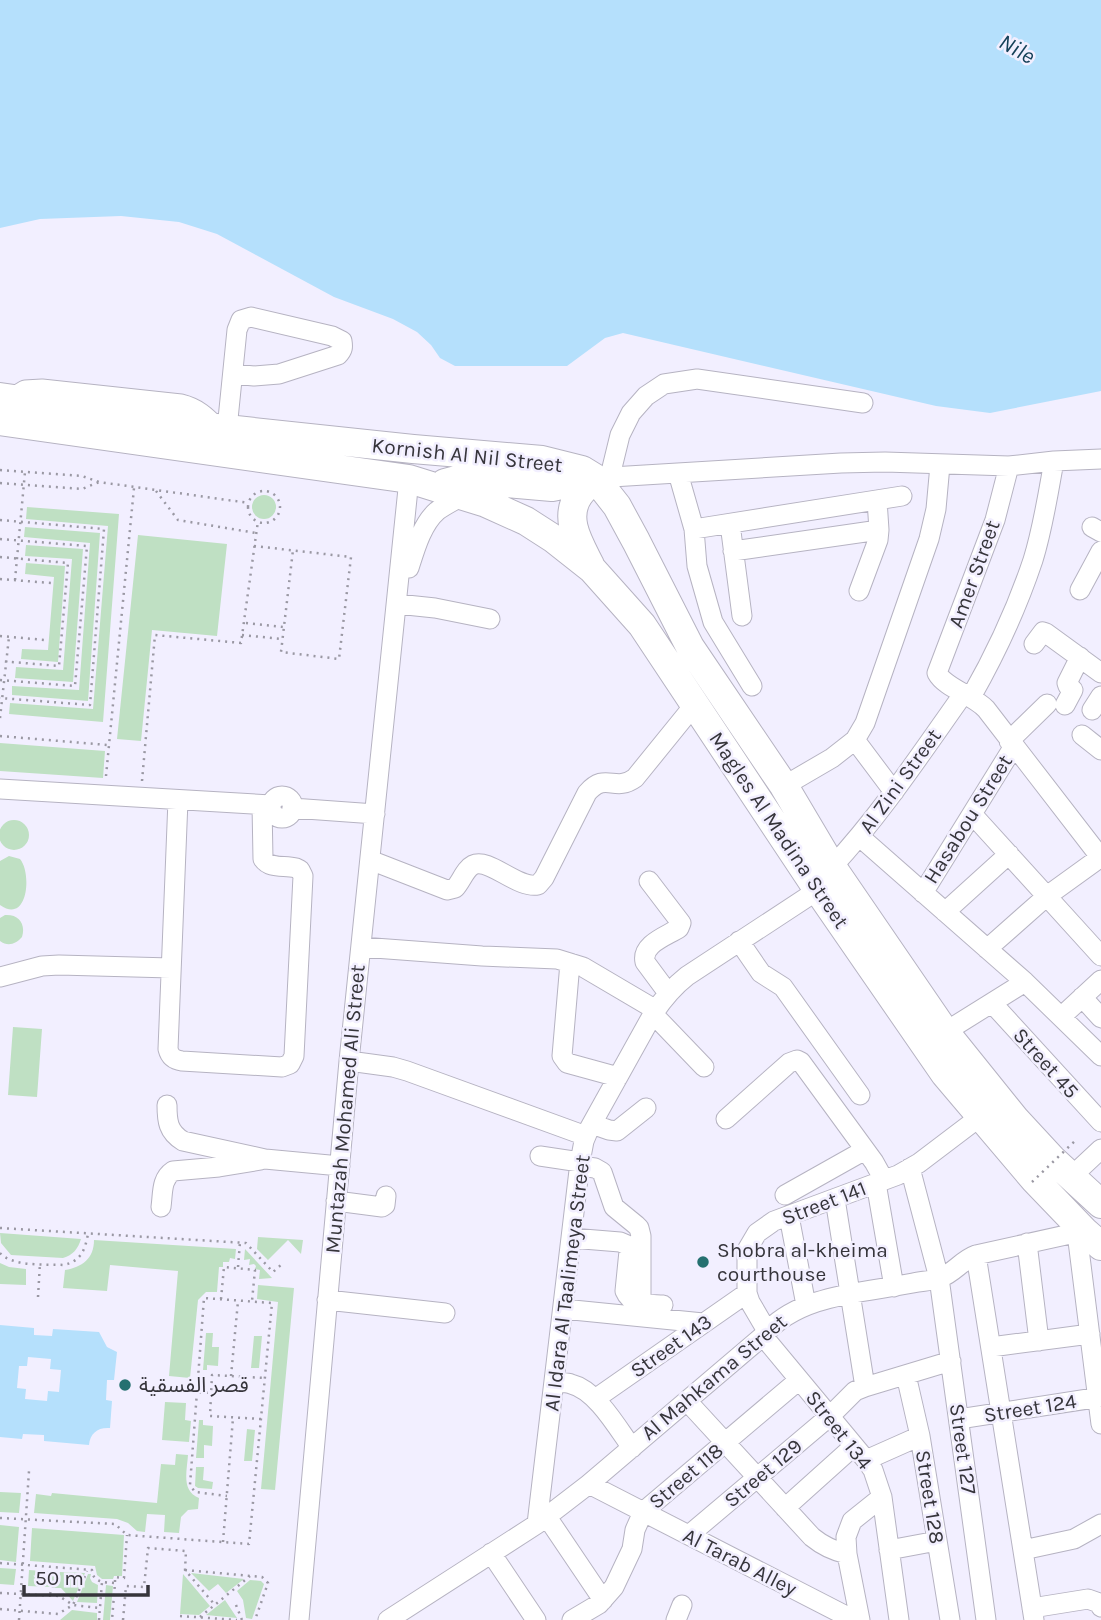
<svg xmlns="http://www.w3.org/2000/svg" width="1101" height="1620" viewBox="0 0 1101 1620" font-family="Karla,'Noto Sans Arabic',sans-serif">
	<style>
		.green { fill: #bfe0c3 }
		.water { fill: #b5e0fc; fill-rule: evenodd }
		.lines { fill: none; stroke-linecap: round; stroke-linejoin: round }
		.minor-casing { stroke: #b6b3c2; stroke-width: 21 }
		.highway-casing { stroke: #b6b3c2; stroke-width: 30 }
		.path { stroke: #9a98a3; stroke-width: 2.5; stroke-dasharray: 2 5; stroke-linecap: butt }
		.minor { stroke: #fff; stroke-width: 19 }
		.highway { stroke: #fff; stroke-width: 28 }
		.path-bridge { stroke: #9a98a3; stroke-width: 2.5; stroke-dasharray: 2 5; stroke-linecap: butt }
		.poi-dot { fill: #257070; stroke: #f2efff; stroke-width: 2.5 }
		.labels { text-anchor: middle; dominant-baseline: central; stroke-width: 5; stroke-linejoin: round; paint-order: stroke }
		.street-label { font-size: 21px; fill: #36353b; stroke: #f2efff }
		.poi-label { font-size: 21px; fill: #36353b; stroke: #f2efff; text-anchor: start }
		.water-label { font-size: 23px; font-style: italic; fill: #164159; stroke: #f2efff }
	</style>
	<rect width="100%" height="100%" fill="#f2efff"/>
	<!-- green -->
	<path class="green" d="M252 507a12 12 0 1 1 24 0a12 12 0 1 1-24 0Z
		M27 507 119 514 103 722 9 714 10 703 93 709 108 526 26 519Z
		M25 527 100 533 88 701 12 695V686L79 690 90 543 24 537Z
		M138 535 227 544 217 636 152 630 141 741 117 739Z
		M26 545 83 549 73 682 15 678 16 667 63 670 72 559 25 556Z
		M26 563 65 566 58 662 21 659 22 649 48 650 54 577 25 574Z
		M0 743 105 751 103 778 0 771Z
		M-1 835a15 15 0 1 1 30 0a15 15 0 1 1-30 0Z
		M9 856 20 859C32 873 28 925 0 905V861Z
		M5 915C19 914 26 924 22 937 16 944 8 947 0 941V918Z
		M13 1027 42 1029 37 1097 8 1095Z
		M0 1233 81 1239C78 1249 73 1255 63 1258L11 1255 1 1243Z
		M258 1237 303 1240 301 1254 288 1240 268 1260 257 1249Z
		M94 1240 236 1249 235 1259 230 1258 229 1262H223V1267H219L217 1292H206L198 1300 190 1378 169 1376 178 1271 110 1265 107 1291 63 1288 65 1270C82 1267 94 1259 94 1240Z
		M245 1249 272 1278 259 1279 260 1270 255 1269 256 1266 254 1264 249 1265 250 1259 244 1260Z
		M0 1263 9 1267 26 1269V1285L0 1284Z
		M258 1285 294 1288 275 1490 261 1489 278 1302 257 1299Z
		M206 1333H213L212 1347H219L218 1366 207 1365V1370H203Z
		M254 1336H262L259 1368H251Z
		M165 1402 186 1403 185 1420 191 1421 189 1442 162 1440Z
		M199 1420H203V1425L213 1426 212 1446 204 1445V1458H196Z
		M247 1429 255 1430 252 1461H244Z
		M176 1454 188 1455C187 1471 181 1491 199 1498L198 1509 188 1510 181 1517 179 1533 164 1532 165 1515 147 1514 145 1532 137 1531 128 1523 117 1519 34 1513 36 1494 51 1496 52 1493 157 1503 161 1464 175 1465Z
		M196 1467H204L203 1480 213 1482 212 1489 198 1488 195 1486Z
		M0 1492 21 1493 19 1513 0 1512Z
		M0 1525 19 1527 16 1562 0 1560Z
		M32 1528 124 1535 122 1576H114L113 1579H102L97 1575 95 1566 30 1561Z
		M0 1568 16 1569 14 1585 0 1584Z
		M29 1570 56 1572 51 1587 28 1586Z
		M60 1572 85 1573 73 1601 61 1588H54Z
		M191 1573 244 1579 226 1593 218 1584 209 1591Z
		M88 1574H91L90 1578 92 1582 98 1585 97 1603 77 1602Z
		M183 1574 210 1606 199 1615 180 1614Z
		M250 1580 261 1581 264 1584 252 1619 246 1618 243 1600 237 1591Z
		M106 1585 113 1586 110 1620H103Z
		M225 1600 237 1618 206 1615Z
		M72 1610 97 1613V1620H60Z"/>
	<!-- water -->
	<path class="water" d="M0 0H1101V391L990 413 936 406 623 333 605 338 567 366H455L440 358 431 345 417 332 393 319 334 297 217 234 179 222 121 216 40 219 0 228Z
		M0 1325 34 1328V1335L52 1336 53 1329 99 1332 107 1347 117 1352 114 1380H107L106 1400 112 1401 110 1428C98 1427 90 1433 89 1445L44 1441V1435L23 1434 22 1439 0 1437ZM28 1357 51 1359 50 1369 61 1370 59 1392 48 1391 47 1401 25 1399 26 1389 17 1388 19 1366H27Z"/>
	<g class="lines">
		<defs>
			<path id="minor" d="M15 396 25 390 42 389 181 404C197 408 206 416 217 428
				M227 429 237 330 241 320 251 317 332 336 342 341C343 347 343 350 338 355L279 374 254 376 233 374
				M1009 466 995 520 937 673C945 688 973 695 986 709L1101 858
				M678 473 694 529 697 566 713 622 752 686
				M610 476 620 435 631 413 646 396 664 384 697 379 863 403
				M595 478 841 463 885 462 1009 466 1054 461 1101 459
				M730 524 742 616
				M1092 527 1101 532
				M694 529 902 496
				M733 551 879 530
				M409 568C415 549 422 524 437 511 445 505 454 501 462 496
				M1080 590 1101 551
				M859 591 878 540 879 530 877 500
				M397 604 435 608 490 619
				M1034 644 1043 632 1046 633 1101 673
				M971 697C996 653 1017 608 1033 560 1043 528 1048 494 1054 461
				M1065 705 1073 690 1068 686 1067 683 1080 657
				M1092 710 1101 696
				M1082 735 1101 750
				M855 740 894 792
				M1009 741 1047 704
				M784 786 832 758 855 740 865 723 929 539 936 509 940 465
				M0 789 271 805
				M271 807a11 11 0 1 1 22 0a11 11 0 1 1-22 0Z
				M178 800 168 1049C170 1057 174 1060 182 1061L282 1067 290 1064 294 1056 303 876 300 870 296 868C284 865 270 869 263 859L262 805
				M292 808 375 814
				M972 814 1101 956
				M860 837 1025 982 1101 1056
				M370 860 447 890 455 888C461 882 465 869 473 865 489 857 517 889 538 885L544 878 587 793C606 771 614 793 635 778L695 704
				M832 867C882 813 922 752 964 693
				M649 881 681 923 679 928C667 936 641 944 645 962L668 993
				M923 893 1014 746
				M945 912 1009 854
				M739 941 761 973 783 987 860 1095
				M361 947 482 956 557 959 583 967 656 1010
				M987 949 1047 896 1101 857
				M570 963 562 1056 567 1063 618 1077
				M0 977 42 966 59 965 171 968
				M1082 997 1101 1018
				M992 1003 1101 1122
				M653 1014 704 1067
				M1061 1017 1101 980
				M945 1032 1025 982
				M349 1061 393 1067 407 1071 586 1136
				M167 1105C167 1121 168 1132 183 1141L265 1159 340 1166
				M726 1119 789 1063 797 1060 801 1062 874 1162 884 1180
				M592 1124 609 1130 617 1131 646 1108
				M540 1156 580 1162
				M580 1166 595 1168 602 1172 614 1207 636 1225 639 1228 641 1236V1303
				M910 1168 939 1278 986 1620
				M1071 1177 1101 1149
				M876 1183 894 1287
				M785 1195 865 1150
				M835 1199 865 1387
				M336 1201 382 1207 385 1205 386 1196
				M161 1207C163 1193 161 1179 173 1171L219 1167 261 1160
				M789 1216 806 1305
				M1077 1233 1101 1424
				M571 1238 620 1242 627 1245 629 1251 625 1291C631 1306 649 1304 663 1305
				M1027 1243 1039 1341
				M976 1255 1034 1620
				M327 1300 445 1313
				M563 1309 703 1323
				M767 1331 750 1302 747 1293V1250L757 1233 774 1221 898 1175 919 1163 981 1116
				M763 1336 866 1460 873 1470 882 1497 899 1620
				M991 1347 1090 1334
				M906 1375 920 1436 950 1620
				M554 1382C559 1383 566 1382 571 1384 596 1390 617 1427 632 1448
				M595 1399 747 1293
				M687 1401 812 1537C823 1546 834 1551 847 1554
				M959 1419 1101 1397
				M866 1460 920 1436
				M589 1484 854 1620
				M785 1508 854 1446
				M547 1517 603 1600
				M537 1524 580 1162 584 1141 589 1129 653 1014C663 999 673 987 687 976L818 890
				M689 1535 830 1416 855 1391 865 1387 951 1361
				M889 1550 937 1541
				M1023 1550 1074 1539 1101 1524
				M491 1553 536 1620
				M1032 1608 1088 1599 1099 1603 1101 1607
				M299 1620 349 1061 409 479
				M388 1620 537 1524 589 1484 763 1336C798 1294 863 1293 913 1283 922 1281 932 1281 940 1278 954 1273 962 1260 976 1255L1084 1231
				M572 1620 599 1604 614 1587 632 1549 635 1530 643 1512 799 1380
				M676 1620 682 1605
				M860 1620 847 1554 846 1537 852 1521 882 1497"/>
			<path id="highway" d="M0 397 217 428 413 449 542 460 582 470 595 478 617 506 636 541 690 647 784 786 832 867 945 1032 1015 1119 1052 1159 1101 1204
				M0 421 409 479 486 503 526 521 554 539 592 569 642 625 818 890 945 1074 1034 1179 1084 1231 1101 1246
				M445 483 460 479 552 487 595 478
				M590 565C579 543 563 518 579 495 583 489 590 483 595 478"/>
		</defs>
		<!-- minor casing -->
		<use href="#minor" class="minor-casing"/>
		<!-- highway casing -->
		<use href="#highway" class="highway-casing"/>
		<!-- path -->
		<path class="path" d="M0 470 82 476 99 482 249 503
			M0 483 82 489 99 482
			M156 491 178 520 256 533
			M248 507a16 16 0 1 1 32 0a16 16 0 1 1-32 0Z
			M0 520 104 529 90 705 0 698
			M0 539 87 546 75 686 0 680
			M254 546 351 557 339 659 281 652 293 550
			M0 557 68 563 59 666 0 661
			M0 579 51 583
			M15 580 25 472
			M246 623 284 627
			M242 635 282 639
			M0 636 45 640
			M0 718 9 637
			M0 736 108 745
			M106 776 134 488
			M142 781 155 635 241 643 258 521
			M0 1228 246 1243 273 1272 282 1264
			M0 1253C13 1267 45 1264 64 1265 81 1261 85 1250 88 1234
			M238 1267 240 1242
			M38 1297 40 1263
			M221 1299 224 1267 255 1270 252 1301
			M231 1376 238 1301
			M143 1389 211 1393
			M261 1419 210 1416 212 1375 265 1378
			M0 1518 115 1524 127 1535 249 1544 272 1303 204 1298 190 1485 195 1492 227 1496
			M223 1542 233 1418
			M0 1563 92 1570C93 1583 104 1582 115 1583L112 1620
			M185 1570 262 1577 268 1583 255 1620
			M115 1582V1577L124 1578 127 1535
			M0 1593 59 1596 73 1605 100 1608
			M50 1594 59 1568
			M236 1605 242 1620
			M0 1609 58 1614 73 1605 87 1571
			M180 1616 237 1620
			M200 1617 250 1576
			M19 1620 29 1471
			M99 1620 102 1582
			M123 1620 126 1586 144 1587 148 1548 186 1551 185 1570 215 1605"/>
		<!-- minor -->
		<use href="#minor" class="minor"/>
		<!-- highway -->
		<use href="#highway" class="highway"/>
		<!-- path-bridge -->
		<path class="path-bridge" d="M1032 1182 1077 1139"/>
	</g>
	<!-- markers -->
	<g class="poi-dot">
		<circle cx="703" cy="1262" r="7"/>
		<circle cx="125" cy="1385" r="7"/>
	</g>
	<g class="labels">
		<!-- street labels -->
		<g class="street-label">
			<text transform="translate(467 455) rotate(6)">Kornish Al Nil Street</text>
			<text transform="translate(974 574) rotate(-70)">Amer Street</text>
			<text transform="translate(900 781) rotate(-54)">Al Zini Street</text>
			<text transform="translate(968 819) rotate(-58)">Hasabou Street</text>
			<text transform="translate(779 830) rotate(56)">Magles Al Madina Street</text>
			<text transform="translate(1046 1063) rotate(48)">Street 45</text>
			<text transform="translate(345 1109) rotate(-85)">Muntazah Mohamed Ali Street</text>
			<text transform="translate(824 1203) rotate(-21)">Street 141</text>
			<text transform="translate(567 1283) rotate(-83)">Al Idara Al Taalimeya Street</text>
			<text transform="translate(671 1346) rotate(-35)">Street 143</text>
			<text transform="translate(714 1377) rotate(-40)">Al Mahkama Street</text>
			<text transform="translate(1030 1408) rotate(-9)">Street 124</text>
			<text transform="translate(839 1430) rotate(52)">Street 134</text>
			<text transform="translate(963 1449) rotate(82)">Street 127</text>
			<text transform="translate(763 1473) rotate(-40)">Street 129</text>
			<text transform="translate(686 1476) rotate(-40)">Street 118</text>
			<text transform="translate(930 1497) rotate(81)">Street 128</text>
			<text transform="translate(740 1562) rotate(27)">Al Tarab Alley</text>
		</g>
		<!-- poi labels -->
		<g class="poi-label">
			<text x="717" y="1250">Shobra al-kheima<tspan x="717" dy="24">courthouse</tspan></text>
			<text x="139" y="1385">قصر الفسقية</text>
		</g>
		<!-- water labels -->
		<g class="water-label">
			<text transform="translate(1017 49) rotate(30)">Nile</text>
		</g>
	</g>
	<!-- scale -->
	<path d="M24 1585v10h124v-10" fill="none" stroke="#36353b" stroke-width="3.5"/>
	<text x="35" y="1585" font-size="21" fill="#36353b" stroke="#f2efff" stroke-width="5" paint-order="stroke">50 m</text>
</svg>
